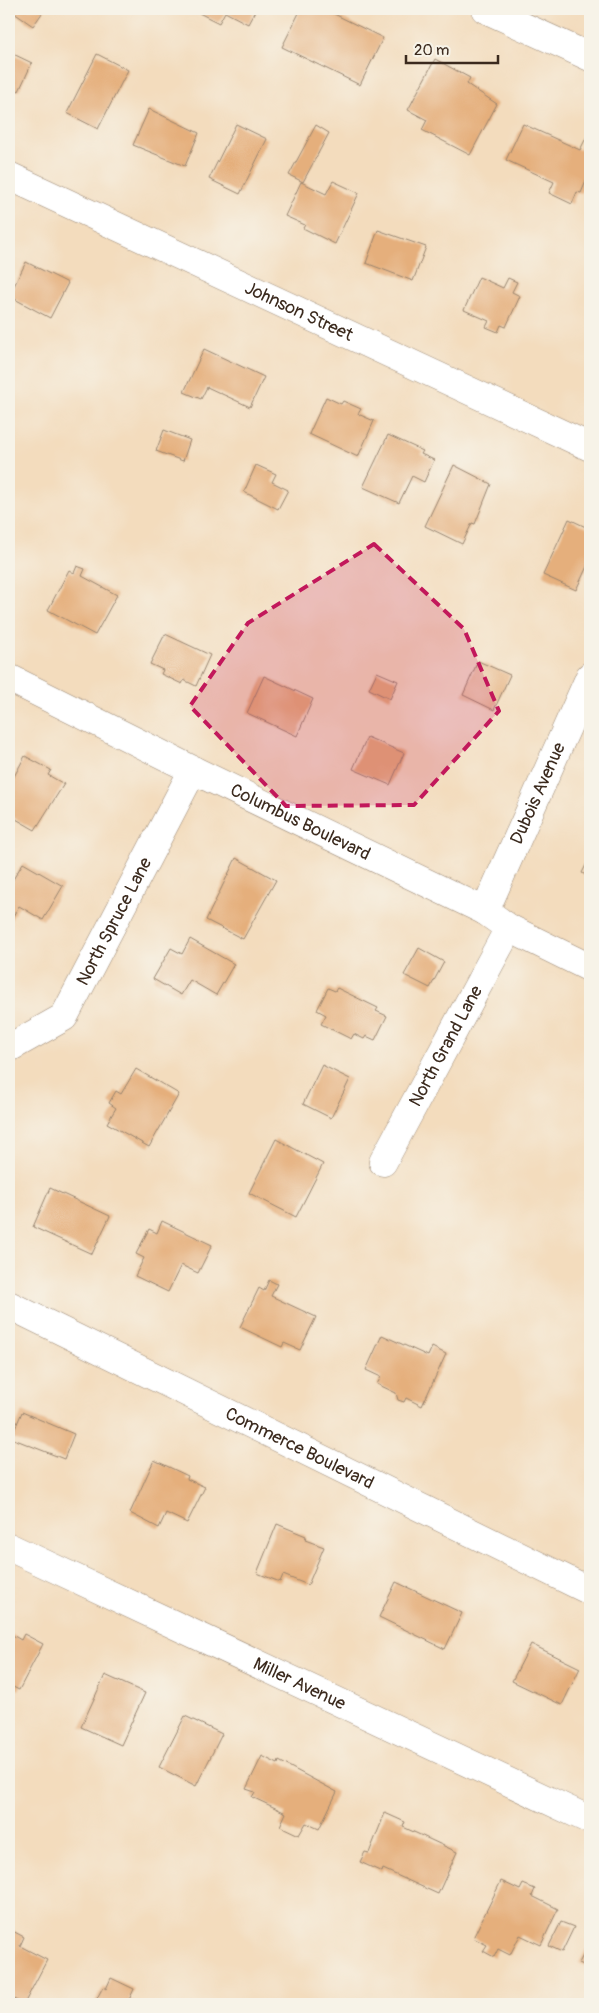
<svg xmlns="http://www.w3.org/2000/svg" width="599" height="2013" viewBox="0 0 599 2013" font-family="Pangolin,sans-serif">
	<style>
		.building { fill: #e5af7c }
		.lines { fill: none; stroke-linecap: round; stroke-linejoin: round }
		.minor-casing { stroke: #97836e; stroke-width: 29 }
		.minor { stroke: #fff; stroke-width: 28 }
		.marked { fill: #c2185b; fill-opacity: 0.2; stroke: #c2185b; stroke-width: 4; stroke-dasharray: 10 6; stroke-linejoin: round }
		.labels { text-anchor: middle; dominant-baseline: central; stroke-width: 4; stroke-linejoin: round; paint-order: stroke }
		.street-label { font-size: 18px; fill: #3b2a1e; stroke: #f7f3e8 }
	</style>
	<rect width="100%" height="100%" fill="#f7f3e8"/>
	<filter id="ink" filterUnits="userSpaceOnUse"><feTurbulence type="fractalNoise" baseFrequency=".02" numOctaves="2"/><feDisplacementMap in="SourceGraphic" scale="10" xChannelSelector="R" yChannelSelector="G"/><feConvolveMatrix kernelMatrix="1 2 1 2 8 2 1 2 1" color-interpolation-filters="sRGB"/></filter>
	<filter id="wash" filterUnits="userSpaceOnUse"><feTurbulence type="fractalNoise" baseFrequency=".0096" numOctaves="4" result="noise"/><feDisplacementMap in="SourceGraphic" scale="20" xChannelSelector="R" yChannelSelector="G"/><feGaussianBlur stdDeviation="1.12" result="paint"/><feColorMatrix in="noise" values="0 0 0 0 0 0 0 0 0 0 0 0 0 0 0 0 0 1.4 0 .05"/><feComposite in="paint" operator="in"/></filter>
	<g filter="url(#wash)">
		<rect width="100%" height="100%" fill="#f3dcbd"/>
		<g id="blocks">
			<!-- building -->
			<path class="building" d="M17 9H45L33 26 14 13Z
				M201 9H256L248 24 225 12 219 23 199 13Z
				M301 9H324L383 38 360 85 282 47Z
				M9 52 32 63 19 91 9 86Z
				M97 54 128 70 98 129 67 113Z
				M435 59 470 78 467 84 497 104 470 155 422 130 427 120 408 110Z
				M149 109 199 133 185 166 133 145Z
				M236 124 267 139 240 194 209 179Z
				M523 124 580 150 587 136 590 138V172L581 193 577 192 572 204 549 193 554 182 506 160Z
				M316 125 329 133 303 182 289 175Z
				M333 181 359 193 335 244 303 228 305 225 285 216 301 182 326 194Z
				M378 230 426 247 413 281 366 263Z
				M26 262 68 283 50 318 9 296Z
				M479 277 503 288 508 278 517 282 512 292 520 296 506 327 501 325 498 332 486 327 489 321 464 310Z
				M204 349 264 377 250 407 207 387 201 399 184 392Z
				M326 397 341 404 343 401 361 409 358 414 374 421 358 457 309 434Z
				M164 430 190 440 183 461 156 451Z
				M388 435 423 451 421 454 434 460 424 482 412 476 399 503 363 487Z
				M256 465 276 474 272 482 288 490 278 509 244 492Z
				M454 465 491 484 475 524 472 523 462 544 425 526Z
				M569 519 590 529V560L576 590 543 575Z
				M77 566 85 569 82 576 117 595 95 635 48 610 69 570 74 573Z
				M165 634 210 655 196 686 184 680 182 684 161 674 163 670 150 664Z
				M478 661 510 675 494 710 463 695Z
				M377 672 398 681 390 699 369 689Z
				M264 676 313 699 297 736 247 713Z
				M367 737 404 753 390 785 353 769Z
				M25 756 51 770 48 775 64 784 35 830 9 815V786Z
				M590 857V877L582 873Z
				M236 858 276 880 243 939 206 920Z
				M23 863 63 886 43 920 19 906 10 921 9 920V886Z
				M190 939 234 964 216 995 190 980 181 995 153 979 171 948 182 954Z
				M419 948 444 962 430 988 404 975Z
				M328 988 335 991 337 988 378 1008 376 1011 387 1016 375 1040 366 1036 364 1039 354 1034 351 1039 321 1024 326 1015 317 1010Z
				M322 1065 350 1079 331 1118 303 1104Z
				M136 1069 179 1094 149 1147 107 1123 116 1108 109 1103 116 1091 121 1094Z
				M276 1139 323 1164 296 1217 249 1193Z
				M50 1188 110 1216 92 1254 33 1227Z
				M162 1221 212 1245 198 1273 181 1265 168 1292 135 1276 144 1258 136 1254 149 1229 157 1233Z
				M269 1280 277 1284 271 1296 316 1317 300 1350 284 1343 282 1347 240 1327 259 1288 264 1291Z
				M382 1335 428 1356 432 1347 446 1354 422 1406 406 1398 404 1402 398 1400 396 1393 377 1384 381 1377 366 1370Z
				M22 1412 74 1434 64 1459 11 1438Z
				M154 1460 188 1476 187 1479 205 1487 187 1523 166 1513 159 1528 130 1513Z
				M277 1524 306 1536 305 1540 324 1547 308 1585 283 1575 280 1582 257 1573Z
				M396 1582 462 1613 445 1649 379 1617Z
				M9 1633 21 1640 24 1634 43 1644 19 1690 9 1685Z
				M531 1644 580 1668 562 1705 512 1681Z
				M105 1675 145 1693 121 1745 81 1727Z
				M185 1716 222 1734 196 1786 159 1767Z
				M262 1756 278 1764 279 1761 337 1792 319 1829 306 1823 299 1835 280 1826 286 1813 252 1797 255 1792 246 1789Z
				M385 1813 405 1822 403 1827 457 1852 438 1894 383 1869 382 1872 360 1862 365 1852 369 1853Z
				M501 1881 520 1890 523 1884 535 1889 532 1896 558 1909 541 1945 520 1935 510 1955 498 1949 494 1957 483 1951 487 1945 473 1938Z
				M561 1922 574 1927 562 1952 549 1946Z
				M9 1929 24 1937 20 1946 47 1960 24 2004 9 1997Z
				M590 1942V1968L579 1963Z
				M111 1978 134 1989 129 2000 138 2004H94L103 1987 106 1989Z"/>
		</g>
	</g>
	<g filter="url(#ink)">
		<use href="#blocks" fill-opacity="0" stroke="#97836e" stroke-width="1"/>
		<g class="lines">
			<defs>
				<g id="minor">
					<path d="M485 9 590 57"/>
					<path id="s1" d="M9 176 590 447"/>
					<path id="s2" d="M9 678 193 770 485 911 509 928 590 968"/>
					<path id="s3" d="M485 911 590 676"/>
					<path id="s4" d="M9 1048 64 1017 193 770"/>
					<path id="s5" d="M383 1162 509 928"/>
					<path id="s6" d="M9 1305 590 1591"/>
					<path id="s7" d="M9 1547 590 1820"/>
				</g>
			</defs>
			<!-- minor casing -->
			<use href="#minor" class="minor-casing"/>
			<!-- minor -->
			<use href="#minor" class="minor"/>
		</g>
	</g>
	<!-- marked area -->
	<path class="marked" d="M374 544 464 629 499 711 414 805 286 806 190 706 248 623Z"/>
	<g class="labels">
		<!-- street labels -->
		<g class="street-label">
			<text stroke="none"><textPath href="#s1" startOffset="320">Johnson Street</textPath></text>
			<text stroke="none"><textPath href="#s3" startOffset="129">Dubois Avenue</textPath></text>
			<text stroke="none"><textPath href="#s2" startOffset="325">Columbus Boulevard</textPath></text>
			<text stroke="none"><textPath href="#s4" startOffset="171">North Spruce Lane</textPath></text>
			<text stroke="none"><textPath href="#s5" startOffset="132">North Grand Lane</textPath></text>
			<text stroke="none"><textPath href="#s6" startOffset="324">Commerce Boulevard</textPath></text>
			<text stroke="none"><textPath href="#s7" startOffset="321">Miller Avenue</textPath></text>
		</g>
	</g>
	<!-- margin -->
	<rect width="599" height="2013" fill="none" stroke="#f7f3e8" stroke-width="30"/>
	<!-- scale -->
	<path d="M406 55v8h92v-8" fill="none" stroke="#3b2a1e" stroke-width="2.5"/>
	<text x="414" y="55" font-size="15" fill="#3b2a1e" stroke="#f7f3e8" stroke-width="4" paint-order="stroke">20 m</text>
</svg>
